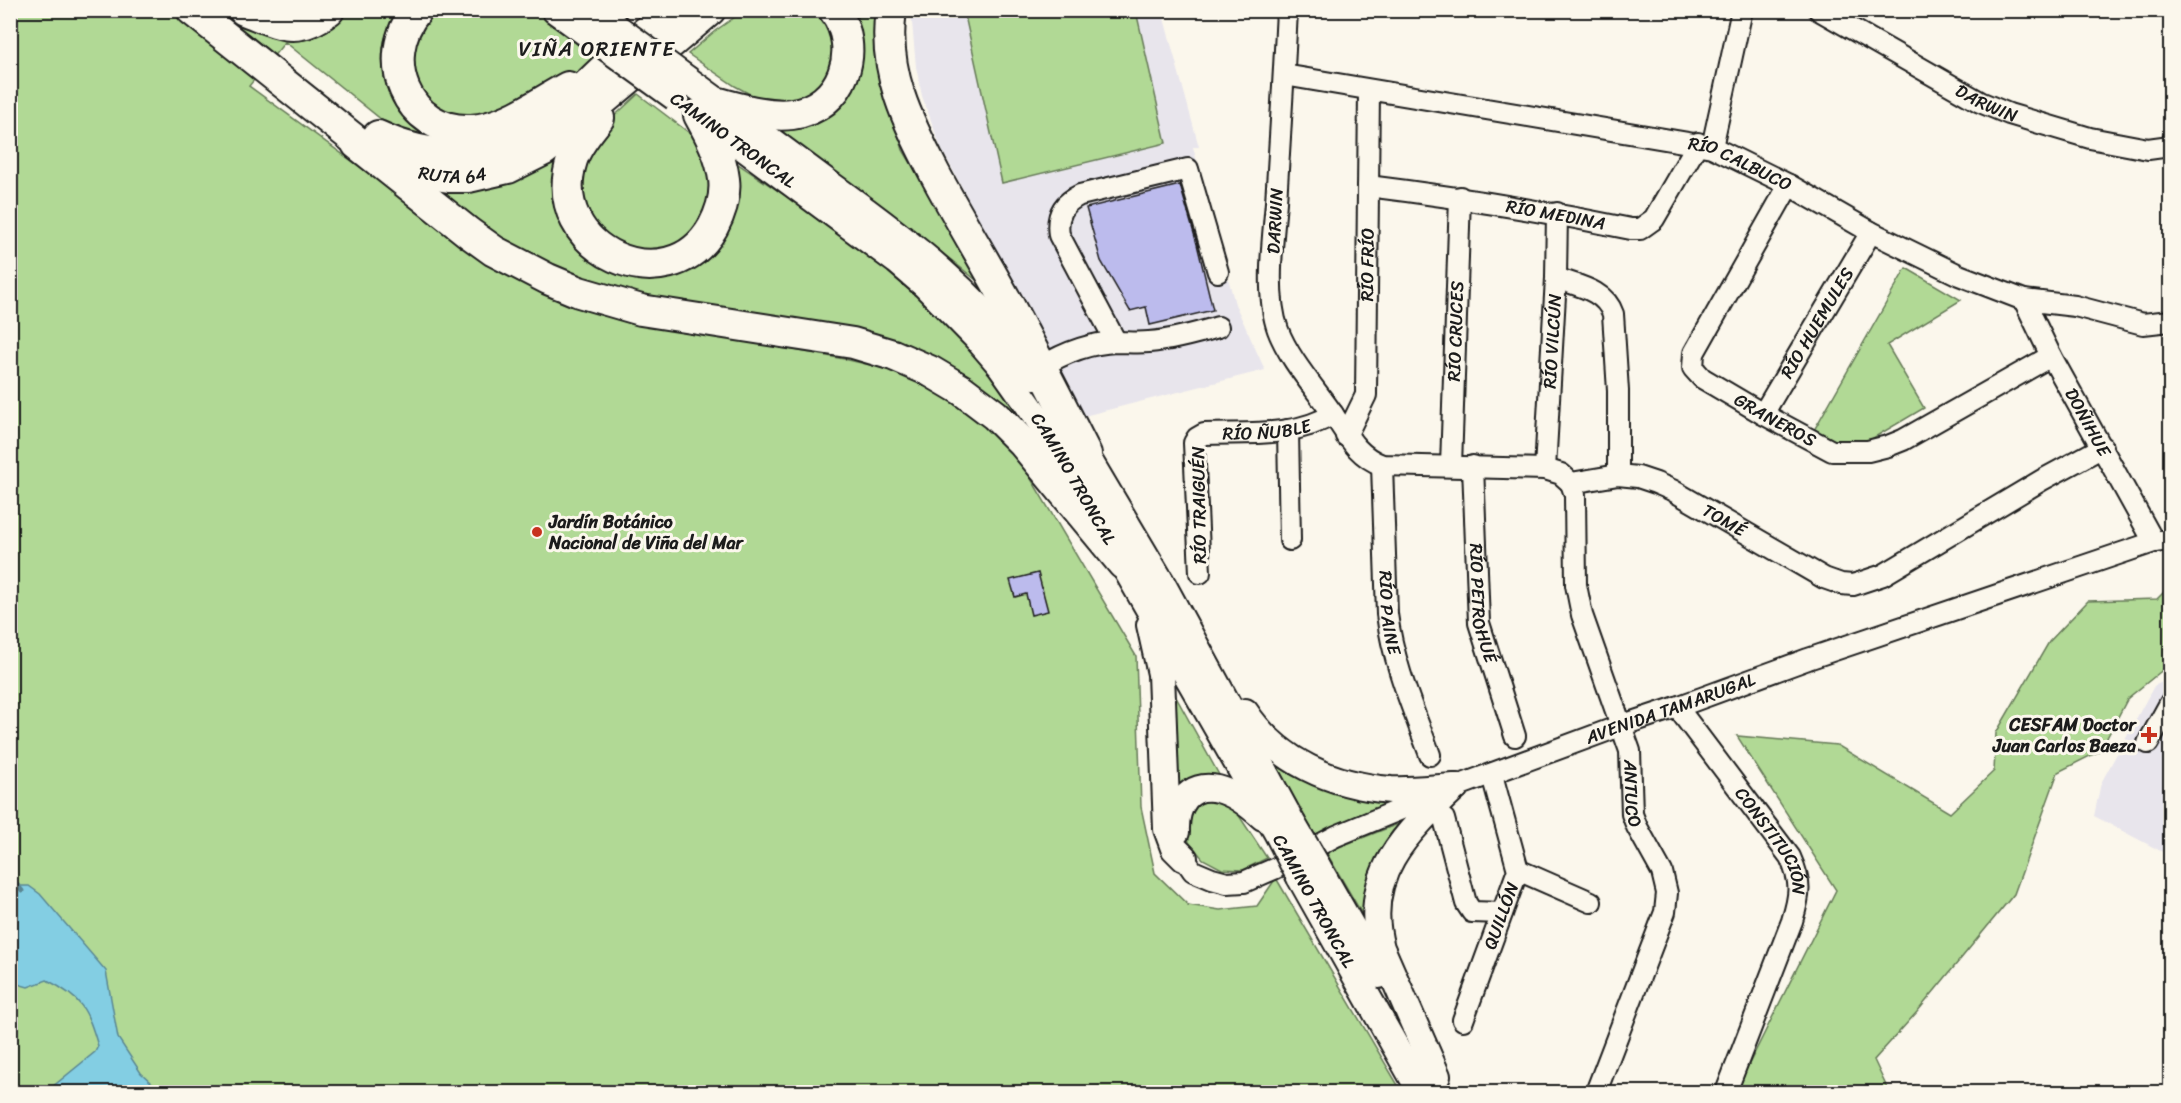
<svg xmlns="http://www.w3.org/2000/svg" width="2181" height="1103" viewBox="0 0 2181 1103" font-family="Sriracha,sans-serif">
	<style>
		.built { fill: #e8e5ec }
		.green { fill: #b1d995; stroke: #667a58; stroke-width: 1.5 }
		.water { fill: #83cee3; stroke: #5a8793; stroke-width: 1.5 }
		.lines { fill: none; stroke-linecap: round; stroke-linejoin: round }
		.stream { stroke: #5a8793; stroke-width: 5 }
		.building { fill: #bcbbed; stroke: #1c1c1c; stroke-width: 1.5 }
		.minor-casing { stroke: #1c1c1c; stroke-width: 24 }
		.major-casing { stroke: #1c1c1c; stroke-width: 30 }
		.highway-casing { stroke: #1c1c1c; stroke-width: 34 }
		.minor { stroke: #fbf7ec; stroke-width: 20 }
		.major { stroke: #fbf7ec; stroke-width: 26 }
		.highway { stroke: #fbf7ec; stroke-width: 30 }
		.major-bridge-casing { stroke: #1c1c1c; stroke-width: 30; stroke-linecap: butt }
		.major-bridge { stroke: #fbf7ec; stroke-width: 26 }
		.poi-dot { fill: #c8321e; stroke: #fbf7ec; stroke-width: 2 }
		.labels { text-anchor: middle; dominant-baseline: central; stroke-width: 6; stroke-linejoin: round; paint-order: stroke }
		.street-label { font-size: 18px; fill: #1c1c1c; stroke: #fbf7ec }
		.poi-label { font-size: 18px; font-weight: bold; fill: #1c1c1c; stroke: #fbf7ec; text-anchor: start }
		.quarter-label { font-size: 21px; letter-spacing: 1.5px; fill: #1c1c1c; stroke: #fbf7ec }
	</style>
	<rect width="100%" height="100%" fill="#fbf7ec"/>
	<filter id="ink" filterUnits="userSpaceOnUse"><feTurbulence type="fractalNoise" baseFrequency=".0167" numOctaves="2"/><feDisplacementMap in="SourceGraphic" scale="12" xChannelSelector="R" yChannelSelector="G"/><feConvolveMatrix kernelMatrix="1 2 1 2 8 2 1 2 1" color-interpolation-filters="sRGB"/></filter>
	<g filter="url(#ink)">
		<!-- built -->
		<path class="built" d="M911 11H1162L1199 147H1193L1235 304 1265 370 1084 416 941 148 922 96 916 67Z
			M2170 678V856L2094 816 2101 783 2154 686Z"/>
		<!-- green -->
		<path class="green" d="M535 10 599 62 519 111 442 118 415 84 410 46 423 18 433 11Z
			M745 10 822 11 829 19 837 67 814 95 772 106 735 86 688 54 715 31Z
			M10 11H311L340 18 345 11H399C392 23 384 35 383 49 379 80 395 120 425 133 433 137 444 137 452 139L427 140 387 124 285 42 249 86 496 266 610 317 844 359 901 372 944 393 978 416 1017 455 1136 656 1141 807 1155 873 1188 905 1220 910 1257 906 1276 878 1402 1092H11Z
			M850 11H877L886 94 903 150 985 287 888 210 777 130 798 127 843 102 858 78 860 50Z
			M964 11H1136L1166 143 1002 183Z
			M638 94 692 135 709 164 715 196 690 246 629 256C619 248 604 240 596 230 577 206 580 157 598 134 609 119 625 107 638 94Z
			M568 144 592 254 707 249 726 156 876 256 918 293 987 369 1020 411 1053 460 950 370 635 298 543 267 420 185Z
			M1906 268 1961 300 1887 345 1924 408 1863 444 1836 445 1813 432Z
			M2170 586V664L2128 698 2100 751 2058 772 2014 894 1917 1012 1874 1060 1889 1092H1735L1836 890 1737 736 1837 745 1950 813 1994 771 1996 733 2049 642 2088 601 2157 599Z
			M1171 688 1223 782 1175 800Z
			M1258 738 1403 798 1366 812 1314 836Z
			M1208 801 1230 802 1267 858 1243 870 1222 869 1203 859 1189 842 1185 815 1194 803Z
			M1416 817 1369 926 1326 852Z"/>
		<!-- water -->
		<path class="water" d="M19 886H29L40 894 106 971 118 1038 141 1073 162 1092H46L95 1052 98 1046C87 1009 82 998 47 980L28 987 14 983 11 975V930L17 920 11 911V894Z"/>
		<g class="lines">
			<!-- stream -->
			<path class="stream" d="M10 877 22 891"/>
		</g>
		<!-- building -->
		<path class="building" d="M1180 185 1197 244 1213 310 1150 325 1146 307 1130 311 1101 261 1086 208Z
			M1038 573 1048 611 1031 615 1026 594 1015 597 1010 580Z"/>
		<g class="lines">
			<defs>
				<g id="minor">
					<path id="s1" d="M1287 10C1284 74 1280 138 1276 202 1273 240 1265 294 1278 330 1288 357 1313 386 1330 410 1346 432 1355 455 1382 465L1545 469 1561 474 1571 483 1618 475 1638 477 1656 483 1672 490 1824 578 1841 584 1853 585 1883 575 2042 480 2103 447"/>
					<path id="s2" d="M1819 10 1980 102 2009 114 2090 138 2148 149 2170 146"/>
					<path id="s3" d="M1284 75 1712 147 1789 185 1871 232 1959 275 2024 300 2075 306 2143 324 2170 321"/>
					<path d="M1712 147 1742 10"/>
					<path id="s4" d="M1789 185 1694 353 1693 368 1702 378 1763 414 1832 451H1868L1888 446 1903 440 2051 356"/>
					<path id="s5" d="M1368 186C1457 197 1544 211 1631 229H1640L1654 219 1698 143"/>
					<path d="M1556 278C1578 286 1605 290 1613 314L1618 391V475"/>
					<path id="s6" d="M2024 300 2051 356 2154 542"/>
					<path d="M1116 342 1059 235C1056 216 1063 203 1080 195L1188 169 1218 272"/>
					<path d="M1041 367C1064 353 1089 343 1116 342 1127 342 1138 343 1149 342 1173 340 1195 334 1218 327"/>
					<path id="s7" d="M1763 414 1871 232"/>
					<path d="M1288 430 1290 540"/>
					<path id="s8" d="M1346 436 1366 395 1369 90"/>
					<path id="s9" d="M1382 465 1387 614C1393 663 1413 709 1430 755"/>
					<path id="s10" d="M1451 466 1460 197"/>
					<path id="s11" d="M1473 466 1479 623 1515 736"/>
					<path id="s12" d="M1545 469 1556 278 1557 213"/>
					<path id="s13" d="M1571 483 1575 495 1576 585 1582 615 1630 751 1632 814 1637 827 1662 872 1667 893 1665 912 1596 1092"/>
					<path id="s14" d="M1200 573 1194 443 1197 438 1204 434C1246 432 1296 438 1333 414"/>
					<path id="s15" d="M1677 707 1790 857C1802 883 1800 895 1792 921L1726 1092"/>
					<path d="M2148 743 2170 703"/>
					<path d="M1444 819 1466 903 1472 912 1502 913"/>
					<path id="s16" d="M1184 858 1193 871 1212 879 1227 883 1244 882 1276 868 1336 836 1455 787 1620 726 1677 707 1808 659 2154 542 2170 540"/>
					<path d="M1518 870 1591 902"/>
					<path id="s17" d="M1463 1020 1518 870 1492 775"/>
				</g>
				<g id="major">
					<path d="M555 10 606 47"/>
					<path d="M593 10 624 33"/>
					<path d="M688 80C736 115 784 150 832 186 908 241 982 296 1035 376"/>
					<path id="s18" d="M697 113 897 261 925 285 976 337 1001 366 1044 427 1063 459 1278 834"/>
					<path d="M1075 437 1161 582 1292 823"/>
					<path d="M1150 625 1161 674 1167 829 1174 848 1184 858"/>
					<path d="M1245 712C1278 762 1332 785 1391 790 1412 791 1434 788 1455 787"/>
					<path d="M1176 832C1175 806 1188 782 1218 789 1235 793 1251 806 1263 817"/>
					<path d="M1317 866 1379 975"/>
					<path d="M1300 877 1421 1092"/>
					<path d="M1437 1076 1381 948C1361 875 1406 833 1455 787"/>
				</g>
				<g id="highway">
					<path id="s19" d="M192 10 374 155 410 171 449 177H469L508 168 544 150 710 10"/>
					<path d="M244 10C279 23 296 36 329 10"/>
					<path d="M417 10C377 58 406 133 471 130 506 128 538 103 568 87"/>
					<path d="M891 10C882 71 908 122 935 174 960 221 988 266 1013 313 1038 359 1062 407 1086 454"/>
					<path d="M719 103C742 109 768 117 792 114 843 108 863 49 834 10"/>
					<path d="M599 118C589 131 577 144 572 160 543 250 669 306 713 227 721 212 726 195 724 179 721 155 710 135 699 115"/>
					<path d="M378 136C431 161 493 161 542 126 565 109 585 86 606 67 627 47 650 29 672 10"/>
					<path d="M357 144 469 233 494 251 548 279 579 292 641 310 853 343 893 355 930 371 962 390 995 415 1023 443 1123 564"/>
				</g>
			</defs>
			<!-- minor casing -->
			<use href="#minor" class="minor-casing"/>
			<!-- major casing -->
			<use href="#major" class="major-casing"/>
			<!-- highway casing -->
			<use href="#highway" class="highway-casing"/>
			<!-- minor -->
			<use href="#minor" class="minor"/>
			<!-- major -->
			<use href="#major" class="major"/>
			<!-- highway -->
			<use href="#highway" class="highway"/>
			<defs>
				<path id="major-bridge" d="M624 33 688 80
					M606 47 675 97
					M1292 823 1317 866
					M1278 834 1300 877"/>
			</defs>
			<!-- major-bridge casing -->
			<use href="#major-bridge" class="major-bridge-casing"/>
			<!-- major-bridge -->
			<use href="#major-bridge" class="major-bridge"/>
		</g>
	</g>
	<!-- markers -->
	<g class="poi-dot">
		<circle cx="537" cy="532" r="6"/>
		<path d="M2146 726h6v6h6v6h-6v6h-6v-6h-6v-6h6z"/>
	</g>
	<g class="labels">
		<!-- street labels -->
		<g class="street-label">
			<text stroke="none"><textPath href="#s2" startOffset="192">DARWIN</textPath></text>
			<text transform="translate(733 140) rotate(36)">CAMINO TRONCAL</text>
			<text stroke="none"><textPath href="#s3" startOffset="466">RÍO CALBUCO</textPath></text>
			<text stroke="none"><textPath href="#s19" startOffset="315">RUTA 64</textPath></text>
			<text stroke="none"><textPath href="#s5" startOffset="190">RÍO MEDINA</textPath></text>
			<text transform="translate(1275 221) rotate(-87)">DARWIN</text>
			<text stroke="none"><textPath href="#s8" startOffset="176">RÍO FRÍO</textPath></text>
			<text stroke="none"><textPath href="#s7" startOffset="106">RÍO HUEMULES</textPath></text>
			<text stroke="none"><textPath href="#s10" startOffset="135">RÍO CRUCES</textPath></text>
			<text stroke="none"><textPath href="#s12" startOffset="128">RÍO VILCÚN</textPath></text>
			<text stroke="none"><textPath href="#s4" startOffset="306">GRANEROS</textPath></text>
			<text stroke="none"><textPath href="#s6" startOffset="138">DOÑIHUE</textPath></text>
			<text stroke="none"><textPath href="#s14" startOffset="207">RÍO ÑUBLE</textPath></text>
			<text stroke="none"><textPath href="#s18" startOffset="531">CAMINO TRONCAL</textPath></text>
			<text transform="translate(1199 505) rotate(-91)">RÍO TRAIGUÉN</text>
			<text stroke="none"><textPath href="#s1" startOffset="852">TOMÉ</textPath></text>
			<text stroke="none"><textPath href="#s11" startOffset="138">RÍO PETROHUÉ</textPath></text>
			<text stroke="none"><textPath href="#s9" startOffset="148">RÍO PAINE</textPath></text>
			<text stroke="none"><textPath href="#s16" startOffset="530">AVENIDA TAMARUGAL</textPath></text>
			<text stroke="none"><textPath href="#s13" startOffset="320">ANTUCO</textPath></text>
			<text stroke="none"><textPath href="#s15" startOffset="165">CONSTITUCIÓN</textPath></text>
			<text transform="translate(1314 901) rotate(61)">CAMINO TRONCAL</text>
			<text stroke="none"><textPath href="#s17" startOffset="111">QUILLÓN</textPath></text>
		</g>
		<!-- poi labels -->
		<g class="poi-label">
			<text x="549" y="522">Jardín Botánico<tspan x="549" dy="21">Nacional de Viña del Mar</tspan></text>
			<text x="2136" y="725" text-anchor="end">CESFAM Doctor<tspan x="2136" dy="21">Juan Carlos Baeza</tspan></text>
		</g>
		<!-- quarter labels -->
		<g class="quarter-label">
			<text x="597" y="49">VIÑA ORIENTE</text>
		</g>
	</g>
	<!-- margin -->
	<rect width="2181" height="1103" fill="none" stroke="#fbf7ec" stroke-width="36"/>
	<rect x="18" y="18" width="2145" height="1067" fill="none" stroke="#1c1c1c" stroke-width="2" filter="url(#ink)"/>
</svg>
